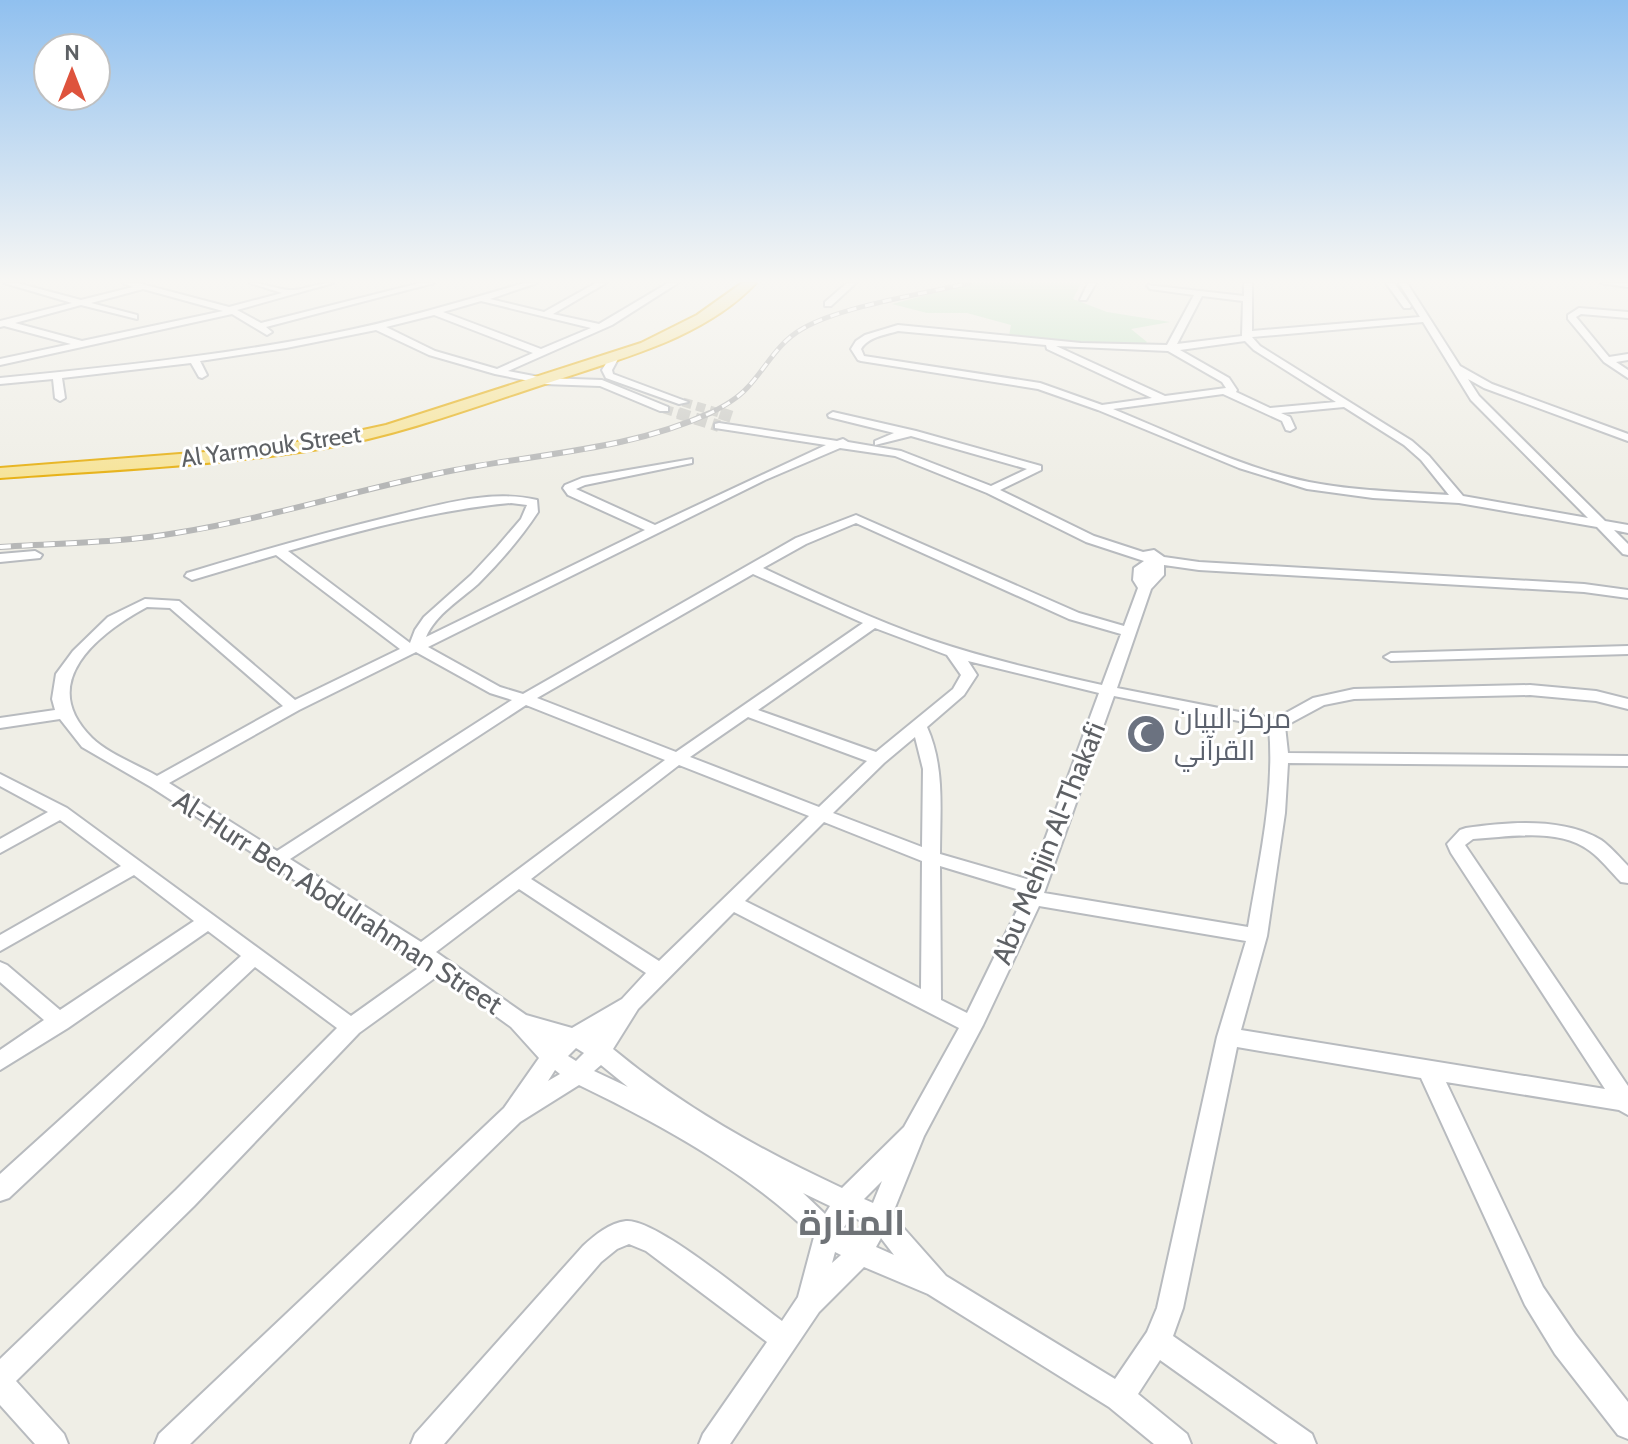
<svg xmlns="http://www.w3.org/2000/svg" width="1628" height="1444" viewBox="0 0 1628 1444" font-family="Cabin,Cairo,sans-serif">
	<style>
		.green { fill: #c5e5c7 }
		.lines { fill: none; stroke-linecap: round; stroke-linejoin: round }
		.minor-tunnel-far1 { stroke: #cbcbc6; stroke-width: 9; stroke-dasharray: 9 5; stroke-linecap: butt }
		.minor-tunnel { stroke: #cbcbc6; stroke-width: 12; stroke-dasharray: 12 6; stroke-linecap: butt }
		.minor-casing { stroke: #b8bbbf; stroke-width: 4 }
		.highway-casing { stroke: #e6af10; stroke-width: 4 }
		.minor { fill: #fff; fill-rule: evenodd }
		.highway { fill: #f6e396; fill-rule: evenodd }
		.rail-far1-casing { stroke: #b6b7b7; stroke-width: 5 }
		.rail-casing { stroke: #b6b7b7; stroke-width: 6 }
		.rail-far1 { stroke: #fff; stroke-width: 3; stroke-dasharray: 9; stroke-linecap: butt }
		.rail { stroke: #fff; stroke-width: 4; stroke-dasharray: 11; stroke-linecap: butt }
		.labels { text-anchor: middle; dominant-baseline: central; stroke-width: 6; stroke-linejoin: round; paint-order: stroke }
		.far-street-label { font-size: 24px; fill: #5e6165; stroke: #fff }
		.worship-label { font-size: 28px; fill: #5b616d; stroke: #fff; text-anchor: start }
		.street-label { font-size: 28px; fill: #5e6165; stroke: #fff }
		.near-neighbourhood-label { font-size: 36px; font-weight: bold; fill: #6f7377; stroke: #fff }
	</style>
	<rect width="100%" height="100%" fill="#efeee6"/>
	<!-- green -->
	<path class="green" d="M972 283H1081L1073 299 1107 312 1170 322 1131 329 1147 342 1144 345 1048 342 1009 336 1011 325 967 313H927L892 304Z"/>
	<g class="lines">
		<!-- minor-tunnel-far1 -->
		<path class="minor-tunnel-far1" d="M683 402 726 415
			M664 409 684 415"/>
		<!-- minor-tunnel -->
		<path class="minor-tunnel" d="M678 413 719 426
			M720 413 735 418"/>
		<defs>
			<path id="minor" d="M4 283H17L81 300 133 287 123 283H138L229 307 282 293 250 283C265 283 281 291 295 290 308 288 319 283 333 283L237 310 261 323 420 283H434L266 327 272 332 267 335 232 314 0 365V359L71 344 4 326 0 327V321L72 303ZM143 289 223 311 82 341 15 323 81 305 137 319V315L91 303Z
				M524 283H537L490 299 544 312 596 283H606L553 314 599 324 668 283H678L612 325 508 371 544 378 602 380 668 407V411H660L600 386 544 384 495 374 429 355 376 330 286 348 200 361 207 375 202 378 199 377 191 363 62 378 65 398 60 401 55 398 53 379 0 384V378C111 367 221 356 330 334 396 321 460 302 524 283ZM481 301 591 328 541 349 443 312ZM434 315 533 353 497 369 435 351 386 327Z
				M847 283H856L831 306H825V302Z
				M1088 283H1096L1086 300H1080Z
				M1244 283H1252V331L1420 317 1399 283H1407L1460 366 1492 384 1628 434V441L1484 388 1468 379 1479 396 1605 521 1628 525V533L1614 530 1628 544V555L1623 554 1597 527 1459 503 1373 498 1307 489 1239 468 1098 410 1038 389 861 361 858 360 851 349 856 341 865 335 898 325 1081 343 1167 345 1194 295 1150 289 1147 285 1244 296ZM1202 296 1243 301 1242 336 1177 344ZM1423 322 1471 400 1588 518 1463 496 1429 456 1412 441 1260 346 1252 337ZM898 331 1046 345 1047 349 1152 398 1102 405 1040 383 864 356 861 349C868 337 885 335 898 331ZM1245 341 1254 350 1336 402 1270 408 1236 392 1237 390 1229 378 1180 350ZM1056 346 1168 351 1222 382 1226 388 1165 396ZM1223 394 1282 421 1286 430 1290 431 1295 428 1290 417 1281 413 1344 407 1404 445 1421 460 1449 495C1403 492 1355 491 1309 482 1241 468 1177 435 1113 409Z
				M1386 283H1394L1411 306 1410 308H1404Z
				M1601 283H1628V287Z
				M1579 308 1628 312V318L1581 314 1576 317 1609 357 1628 354V360L1616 362 1628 370V378L1604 362 1568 319V315Z
				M610 357 618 359 612 370 613 374 688 402 679 404 606 378 602 370Z
				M833 412 916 431 1041 466V470L1000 490 1094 536 1143 552 1154 550 1164 557 1199 562 1584 584 1628 590V598L1584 592 1199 570 1164 565V575L1151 589 1117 688 1275 719 1313 698 1354 689 1530 685 1596 691 1628 699V709L1596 701 1530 695 1354 699 1324 705 1285 726 1288 753 1628 756V766L1288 763 1285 813 1267 936 1241 1030 1605 1089 1451 853 1447 844 1460 830 1466 828C1507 822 1564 817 1601 840 1611 847 1620 858 1628 866V883L1621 882C1611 872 1601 859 1590 851 1559 827 1509 837 1473 839L1465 845 1628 1086V1115L1619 1110 1446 1082 1543 1287 1575 1334 1628 1402V1439L1618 1435 1555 1354 1525 1305 1421 1078 1237 1047 1183 1308 1173 1336 1312 1434 1316 1444H1278L1160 1360 1138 1394 1187 1434 1191 1444H1154L1109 1407 928 1294 864 1267 819 1312 730 1444H699L703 1434 767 1342 646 1251 629 1244 617 1249 601 1262 444 1444H411L415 1434 583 1246C595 1235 609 1223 626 1221 656 1218 753 1300 782 1321L798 1297 814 1237C749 1173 660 1124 579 1085L520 1122 190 1444H155L159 1434 504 1108 539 1058 511 1027 439 975 359 1033 194 1206 16 1381 64 1434 68 1444H35L0 1405V1359L176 1190 337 1028 255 967 9 1198 0 1201V1174L241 956 208 931 68 1028 0 1070V1050L44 1020 0 982V962L7 965 60 1010 194 921 134 875 0 951V935L121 866 60 820 0 853V839L48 812 0 786V774L67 808 351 1016 424 964 151 787 82 747 60 719 0 728V718L55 710 52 699 56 674 73 651 108 617 145 599 179 601 295 700 400 649 276 555 192 580 185 576 187 573C256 552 323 533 393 516 439 505 490 489 537 500L538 512C521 538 500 562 478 584 460 600 436 614 426 637L645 530 568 495 563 488 565 485 582 478 692 459V463L585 485 576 489 655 525 826 445 715 428V424L719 423 837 441 843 439 848 442 901 451 991 486 1027 469 911 436 875 445V441L894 433 829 417 828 415ZM840 448 895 456 987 493 1086 542 1144 561 1134 568 1133 580 1138 588 1124 626 1079 613 856 515 796 538 523 694 500 687 428 647 765 480ZM511 503 527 505 521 519 497 547 471 575 424 617 415 630 410 643 288 551C362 530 435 510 511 503ZM856 523 1069 619 1121 634 1102 685C1045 672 987 659 931 640 874 620 818 594 763 568L806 544ZM753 574 863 623 676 752 537 698ZM147 607 170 608 283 706 157 776C138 765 107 753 92 738 36 683 97 634 147 607ZM875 628 947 655 961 675 953 689 876 752 758 710ZM416 652 490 693 512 700 277 851 169 783 299 710ZM968 661 1099 693 1030 880 940 854C940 811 945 767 927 727L964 695 977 675ZM1114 696 1269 727C1275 795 1259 861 1248 927L1044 893ZM526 705 665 760 421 942 290 859ZM748 717 867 761 819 807 690 757ZM915 737 923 769 922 847 833 813 884 763ZM679 765 809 816 659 961 531 879ZM824 822 922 861 921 989 745 901ZM940 866 1026 892 967 1013 941 1000ZM519 889 646 973 622 999 572 1028 526 1015 436 952ZM1039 906 1246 941 1217 1037 1157 1308 1147 1332 1115 1379 946 1276 892 1215 924 1136 983 1025ZM734 912 959 1028 904 1127 842 1188C760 1150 683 1107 613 1049L638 1009ZM576 1048 584 1053 576 1061 568 1056ZM601 1065 628 1087 594 1071ZM555 1070 560 1074 548 1081ZM882 1181 873 1203 864 1199ZM803 1193 830 1206 825 1214ZM851 1216 863 1222 855 1236 843 1229ZM881 1238 894 1255 876 1247ZM835 1252 841 1255 832 1263Z
				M35 551 42 555 40 558 0 562V554Z
				M1628 646V654L1391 661 1384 657 1391 653Z"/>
			<path id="highway" d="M742 283H756C706 336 629 356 563 378 485 403 406 434 325 448 218 466 108 470 0 478V468L244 449 326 438 386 425 641 343 697 315Z"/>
		</defs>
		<!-- minor casing -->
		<use href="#minor" class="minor-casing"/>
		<!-- highway casing -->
		<use href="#highway" class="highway-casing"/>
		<!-- minor -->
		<use href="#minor" class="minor"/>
		<!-- highway -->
		<use href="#highway" class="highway"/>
		<defs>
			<path id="rail-far1" d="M706 415C721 408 736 400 747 388 766 368 777 343 802 329 841 306 924 294 970 283"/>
			<path id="rail" d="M0 547C58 543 119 543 176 533 271 518 362 488 455 470 542 453 629 450 710 413"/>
		</defs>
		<!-- rail-far1 casing -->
		<use href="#rail-far1" class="rail-far1-casing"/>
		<!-- rail casing -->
		<use href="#rail" class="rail-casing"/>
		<!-- rail-far1 -->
		<use href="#rail-far1" class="rail-far1"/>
		<!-- rail -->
		<use href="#rail" class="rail"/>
	</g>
	<!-- sky -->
	<linearGradient id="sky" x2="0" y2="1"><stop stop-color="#90c0ef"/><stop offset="0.58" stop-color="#f8f7f4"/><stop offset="1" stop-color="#f8f7f4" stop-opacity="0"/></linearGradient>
	<rect width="1628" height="485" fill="url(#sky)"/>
	<!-- icons -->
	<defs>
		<symbol id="mosque-disc" viewBox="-11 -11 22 22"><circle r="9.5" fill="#6b7280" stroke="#fff"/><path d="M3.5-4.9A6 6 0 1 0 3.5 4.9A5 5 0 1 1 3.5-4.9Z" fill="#fff"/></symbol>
	</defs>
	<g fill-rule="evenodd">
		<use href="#mosque-disc" x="1124" y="712" width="44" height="44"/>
	</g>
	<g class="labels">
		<!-- far-street labels -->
		<g class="far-street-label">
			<text transform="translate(271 446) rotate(-8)">Al Yarmouk Street</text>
		</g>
		<!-- worship labels -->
		<g class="worship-label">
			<text x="1174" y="718">مركز البيان<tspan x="1174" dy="32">القرآني</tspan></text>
		</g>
		<!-- street labels -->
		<g class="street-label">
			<text transform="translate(1048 843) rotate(-68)">Abu Mehjin Al-Thakafi</text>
			<text transform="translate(338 902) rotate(33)">Al-Hurr Ben Abdulrahman Street</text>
		</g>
		<!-- near-neighbourhood labels -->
		<g class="near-neighbourhood-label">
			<text x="852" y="1222">المنارة</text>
		</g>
	</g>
	<!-- north arrow -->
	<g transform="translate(72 72)"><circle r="38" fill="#ffffff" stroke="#bfc0c1" stroke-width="2"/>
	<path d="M0-6L14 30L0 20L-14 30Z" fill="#de533d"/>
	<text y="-12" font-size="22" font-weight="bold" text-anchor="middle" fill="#5e6165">N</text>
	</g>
</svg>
